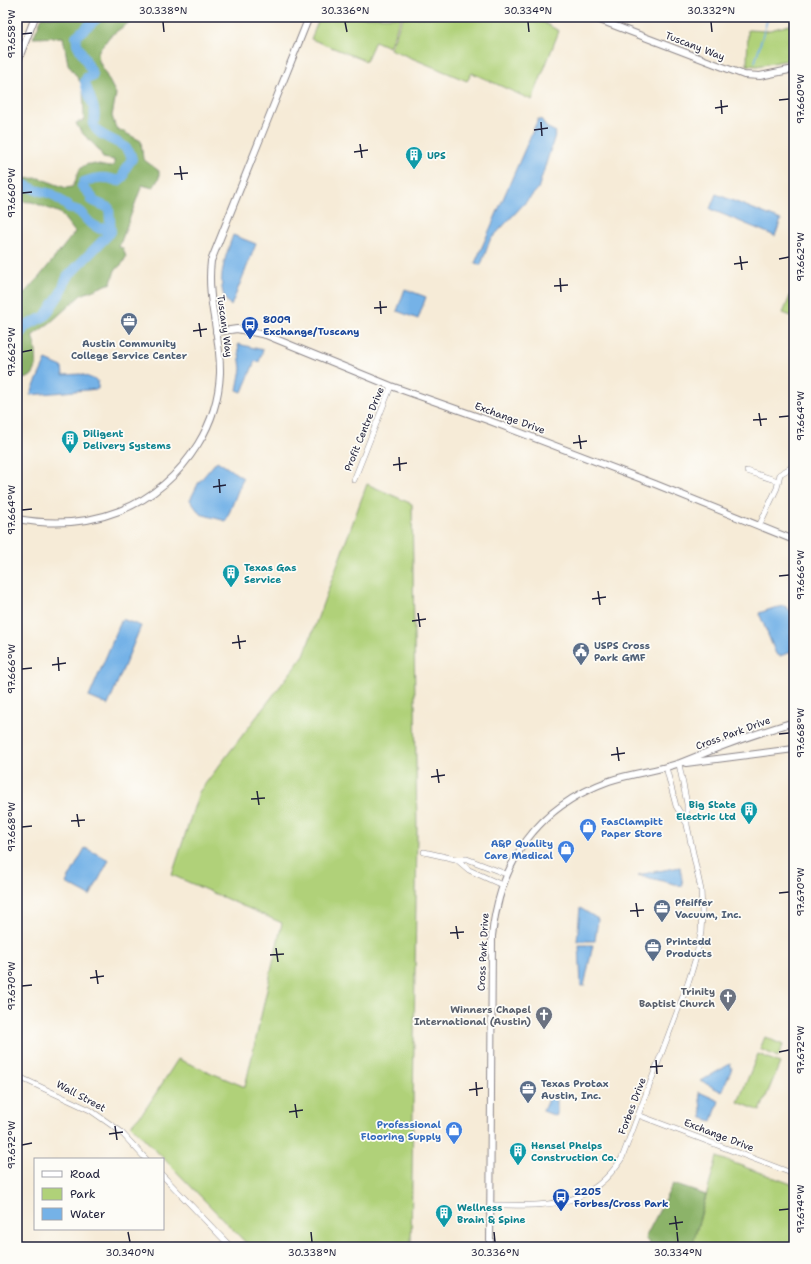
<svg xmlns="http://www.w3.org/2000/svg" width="811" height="1264" viewBox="0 0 811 1264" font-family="'Shantell Sans',sans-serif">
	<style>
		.green { fill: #b0d179; stroke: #697a5a }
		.forest { fill: #8cb369; stroke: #576a52 }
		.water { fill: #75b2e7; stroke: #4c6a91 }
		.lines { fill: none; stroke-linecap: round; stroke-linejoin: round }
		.stream { stroke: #75b2e7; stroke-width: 1.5 }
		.river { stroke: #75b2e7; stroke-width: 10 }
		.minor-casing { stroke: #8c8689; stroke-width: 6 }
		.tertiary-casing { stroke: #8c8689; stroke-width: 8 }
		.minor { stroke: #fff; stroke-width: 5 }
		.tertiary { stroke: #fff; stroke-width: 6 }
		.ticks { fill: none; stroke: #22223b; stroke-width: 1.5 }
		.labels { text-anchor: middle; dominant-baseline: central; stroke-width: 3.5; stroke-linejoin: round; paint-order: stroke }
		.street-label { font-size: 10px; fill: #22223b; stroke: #fdfcf7 }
		.culture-label { font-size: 10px; font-weight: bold; fill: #0d838f; stroke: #fdfcf7; text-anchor: start }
		.transit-label { font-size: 10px; font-weight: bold; fill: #164399; stroke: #fdfcf7; text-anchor: start }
		.service-label { font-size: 10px; font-weight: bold; fill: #4e5e75; stroke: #fdfcf7; text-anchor: start }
		.shop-label { font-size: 10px; font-weight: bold; fill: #366cbe; stroke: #fdfcf7; text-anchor: end }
		.worship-label { font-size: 10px; font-weight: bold; fill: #5b616d; stroke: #fdfcf7; text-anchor: end }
		.neatline { fill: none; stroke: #22223b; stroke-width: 1.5 }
		.ticks-label { font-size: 10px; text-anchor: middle; fill: #22223b }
	</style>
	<rect width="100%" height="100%" fill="#fdfcf7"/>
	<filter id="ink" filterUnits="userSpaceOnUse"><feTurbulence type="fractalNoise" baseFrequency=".025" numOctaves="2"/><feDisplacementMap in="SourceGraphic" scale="8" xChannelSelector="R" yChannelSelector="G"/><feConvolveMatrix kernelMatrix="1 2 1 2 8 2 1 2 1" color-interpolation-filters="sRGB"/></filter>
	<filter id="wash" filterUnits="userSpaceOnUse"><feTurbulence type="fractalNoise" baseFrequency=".012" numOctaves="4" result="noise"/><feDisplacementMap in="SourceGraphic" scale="16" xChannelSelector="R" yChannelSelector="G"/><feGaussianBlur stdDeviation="0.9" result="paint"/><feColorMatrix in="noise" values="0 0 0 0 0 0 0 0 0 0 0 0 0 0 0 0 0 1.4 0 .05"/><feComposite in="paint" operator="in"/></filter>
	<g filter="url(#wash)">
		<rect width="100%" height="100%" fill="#f6ebd7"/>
		<!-- green -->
		<path class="green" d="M320 17H401L389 47 375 41 366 61 311 39Z
			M403 17H534L559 31 532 100 472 73 467 81 390 49Z
			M794 24V59L757 66 747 65 748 30 766 31Z
			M794 287V317L783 313Z
			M367 484 412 504 417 831 411 1247H250L131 1125 145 1110 178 1059 245 1087 282 923 172 875 199 792 304 655Z
			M765 1037 783 1045 778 1057 760 1049Z
			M758 1054 780 1063 760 1111 738 1102Z
			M717 1157 794 1185V1247H692Z"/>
		<!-- forest -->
		<path class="forest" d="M42 17H137L110 36 98 52 99 61 116 94 112 116 116 128 141 141 143 159 159 171V178L153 188 142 185 119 247 123 248 126 257 122 264 115 270 111 283 81 295 51 322 32 336C38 351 42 384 17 378V301L40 276 75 232 60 213 32 202 17 201V179L39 178 66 188 72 187C77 182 75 178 78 173 85 158 98 166 110 167L114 165V160L103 158C98 143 82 138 76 123L84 120 83 86 68 64 63 37 33 38Z
			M673 1184 706 1195 692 1247H652L645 1238Z"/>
		<!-- water -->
		<path class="water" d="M538 119 542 120 546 127 556 132 538 189 490 240 481 265 475 263Z
			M716 194 781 220 775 236 710 209Z
			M233 235 256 244 231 306C229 303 225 300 224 296 217 278 227 252 233 235Z
			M405 289 426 297 418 319 397 311Z
			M238 344 263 350 259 362 255 361 242 392 237 390 241 369Z
			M46 360 62 367 63 375 81 374 98 381V389L30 395Z
			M217 461 243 478 226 521 200 514 190 500 199 482Z
			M785 606 794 614V651L780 656 776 654 759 613 774 608Z
			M122 619 141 626 108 705 89 697Z
			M85 848 109 860 90 896 66 883Z
			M680 867 683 886 638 875Z
			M580 908 598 919 595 941H577Z
			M579 945H593L584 986H581Z
			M730 1064 732 1068 722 1092 701 1081Z
			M699 1092 719 1101 712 1121 702 1118Z
			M549 1097 557 1100V1114L556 1116 543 1111Z"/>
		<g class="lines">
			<!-- stream -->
			<path class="stream" d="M755 62 768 17"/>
			<!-- river -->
			<path class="river" d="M17 189 25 185 36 190 52 194 70 208 79 211 90 223 100 229 109 227
				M17 338 26 326 45 316 61 292 67 277 111 232 109 208 91 200 92 197 82 186 84 182C97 177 105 176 118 181L123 177 125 169 132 159C128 139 101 142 93 124 99 109 87 96 85 81L87 77H92L93 74 77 44 76 36 99 17"/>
		</g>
	</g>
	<g filter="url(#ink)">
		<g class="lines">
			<defs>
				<path id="minor" d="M747 471 778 481
					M354 480 391 386
					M759 526 777 488 780 474 794 466
					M666 767 676 806 687 824
					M424 852 455 859H467L506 874
					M456 859 469 870 502 885
					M17 1076 90 1110 120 1131 146 1159
					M638 1115 794 1174
					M163 1176 231 1247
					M490 1205C545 1205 588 1211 622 1158L688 983 697 954 701 932 702 913 701 890 687 825V804L679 764"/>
				<path id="tertiary" d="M592 17 744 75 760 76 794 69
					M17 63 35 17
					M216 332 237 329 266 335 391 386 490 421 655 484 794 540
					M17 519C90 532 158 509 198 444 211 423 219 398 220 373 221 334 206 301 211 261L309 17
					M686 763 794 749
					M490 1247 492 936C500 862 537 807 609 781 632 773 657 771 680 763 696 757 711 750 728 744 749 736 772 729 794 722"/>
			</defs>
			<!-- minor casing -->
			<use href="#minor" class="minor-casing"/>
			<!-- tertiary casing -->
			<use href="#tertiary" class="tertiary-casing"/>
			<!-- minor -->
			<use href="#minor" class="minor"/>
			<!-- tertiary -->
			<use href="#tertiary" class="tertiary"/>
		</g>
	</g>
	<!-- ticks -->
	<path class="ticks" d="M163 22 164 32M345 22 347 32M528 22 529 32M711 22 712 32M22 34 32 33M721 100 722 114M779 100 789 99M715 108 728 106M541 122 542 136M534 130 548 128M360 144 362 158M354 152 368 150M180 166 182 180M174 174 188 173M22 193 32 192M740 256 742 270M779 259 789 257M734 264 748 262M560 278 561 292M554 286 568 285M380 301 381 314M374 308 387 307M199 323 201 337M193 331 207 329M22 352 32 350M759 413 761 426M779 417 789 416M753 420 767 419M579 435 581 449M573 443 587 441M399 457 400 471M393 465 407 463M219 479 220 493M213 487 226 485M22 510 32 509M779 576 789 575M598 591 600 605M592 599 606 597M418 613 420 627M412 621 426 619M238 635 240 649M232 643 246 641M58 657 59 671M52 665 66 663M22 669 32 668M779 734 789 733M617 747 619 761M611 755 625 753M437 769 439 783M431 777 445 775M257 791 259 805M251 799 265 798M77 814 79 827M71 821 85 820M22 827 32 826M779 893 789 892M636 903 638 917M630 911 644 910M456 926 458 939M450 933 464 932M276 948 278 962M270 955 284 954M96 970 98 984M90 978 104 976M22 986 32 985M779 1052 789 1050M656 1060 657 1074M650 1067 663 1066M476 1082 477 1096M469 1090 483 1088M295 1104 297 1118M289 1112 303 1110M115 1126 117 1140M109 1134 123 1132M22 1145 32 1143M779 1210 789 1209M675 1216 677 1230M669 1224 683 1222M128 1232 130 1242M311 1232 312 1242M494 1232 495 1242M677 1232 678 1242"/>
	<!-- icons -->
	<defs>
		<symbol id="building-pin" viewBox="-11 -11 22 30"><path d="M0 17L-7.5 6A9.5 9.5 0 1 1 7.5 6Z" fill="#0f9aa8" stroke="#fdfcf7"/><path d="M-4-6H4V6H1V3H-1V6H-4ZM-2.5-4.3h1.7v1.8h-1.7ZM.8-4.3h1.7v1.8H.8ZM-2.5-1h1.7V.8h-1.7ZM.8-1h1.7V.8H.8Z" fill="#fff"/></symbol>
		<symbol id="office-pin" viewBox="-11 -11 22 30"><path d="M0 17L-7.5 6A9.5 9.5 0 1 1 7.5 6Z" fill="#5c6f8a" stroke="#fdfcf7"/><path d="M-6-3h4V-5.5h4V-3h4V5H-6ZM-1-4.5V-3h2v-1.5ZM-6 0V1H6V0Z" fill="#fff"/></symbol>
		<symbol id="bus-pin" viewBox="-11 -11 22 30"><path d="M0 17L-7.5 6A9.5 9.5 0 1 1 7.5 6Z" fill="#1a4fb4" stroke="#fdfcf7"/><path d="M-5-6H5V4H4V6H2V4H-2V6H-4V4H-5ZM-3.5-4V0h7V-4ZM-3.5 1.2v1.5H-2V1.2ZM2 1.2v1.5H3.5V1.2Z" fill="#fff"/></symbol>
		<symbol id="civic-pin" viewBox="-11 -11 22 30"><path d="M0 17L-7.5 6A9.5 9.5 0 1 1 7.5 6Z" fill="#5c6f8a" stroke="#fdfcf7"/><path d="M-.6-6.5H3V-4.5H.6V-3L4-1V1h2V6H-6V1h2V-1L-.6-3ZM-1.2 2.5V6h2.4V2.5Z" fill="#fff"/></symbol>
		<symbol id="shop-pin" viewBox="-11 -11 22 30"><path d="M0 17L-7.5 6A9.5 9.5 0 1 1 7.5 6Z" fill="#3f7fe0" stroke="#fdfcf7"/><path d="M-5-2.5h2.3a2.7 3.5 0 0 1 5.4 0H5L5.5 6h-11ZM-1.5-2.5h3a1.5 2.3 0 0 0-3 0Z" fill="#fff"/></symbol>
		<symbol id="church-pin" viewBox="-11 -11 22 30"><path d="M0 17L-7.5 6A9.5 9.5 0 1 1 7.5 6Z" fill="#6b7280" stroke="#fdfcf7"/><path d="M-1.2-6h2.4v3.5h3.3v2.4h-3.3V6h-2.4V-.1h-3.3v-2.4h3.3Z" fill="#fff"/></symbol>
	</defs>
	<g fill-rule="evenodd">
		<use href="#building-pin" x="404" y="145" width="20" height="27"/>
		<use href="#office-pin" x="119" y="311" width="20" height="27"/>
		<use href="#bus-pin" x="240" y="315" width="20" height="27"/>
		<use href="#building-pin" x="60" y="429" width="20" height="27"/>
		<use href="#building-pin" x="221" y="563" width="20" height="27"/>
		<use href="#civic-pin" x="571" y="641" width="20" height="27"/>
		<use href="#building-pin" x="739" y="800" width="20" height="27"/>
		<use href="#shop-pin" x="578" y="817" width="20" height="27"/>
		<use href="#shop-pin" x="556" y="839" width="20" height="27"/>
		<use href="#office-pin" x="652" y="898" width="20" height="27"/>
		<use href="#office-pin" x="643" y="937" width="20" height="27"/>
		<use href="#church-pin" x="718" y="987" width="20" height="27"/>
		<use href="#church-pin" x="534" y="1005" width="20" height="27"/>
		<use href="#office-pin" x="518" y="1079" width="20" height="27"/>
		<use href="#shop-pin" x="444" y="1120" width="20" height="27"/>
		<use href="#building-pin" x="508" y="1141" width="20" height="27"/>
		<use href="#bus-pin" x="551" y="1187" width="20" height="27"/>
		<use href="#building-pin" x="434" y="1203" width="20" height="27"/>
	</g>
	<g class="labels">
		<!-- street labels -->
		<g class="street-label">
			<text transform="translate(695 46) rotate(21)">Tuscany Way</text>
			<text transform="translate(225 326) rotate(82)">Tuscany Way</text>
			<text transform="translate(510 418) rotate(20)">Exchange Drive</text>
			<text transform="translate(364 429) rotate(-68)">Profit Centre Drive</text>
			<text transform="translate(733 733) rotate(-20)">Cross Park Drive</text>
			<text transform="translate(483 952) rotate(-87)">Cross Park Drive</text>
			<text transform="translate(81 1096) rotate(28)">Wall Street</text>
			<text transform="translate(632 1106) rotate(-69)">Forbes Drive</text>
			<text transform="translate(719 1135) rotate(21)">Exchange Drive</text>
		</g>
		<!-- culture labels -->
		<g class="culture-label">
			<text x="427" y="155">UPS</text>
			<text x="83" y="433">Diligent<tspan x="83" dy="12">Delivery Systems</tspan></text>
			<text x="244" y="567">Texas Gas<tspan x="244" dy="12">Service</tspan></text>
			<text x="736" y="804" text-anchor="end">Big State<tspan x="736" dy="12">Electric Ltd</tspan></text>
			<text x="531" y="1145">Hensel Phelps<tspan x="531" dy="12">Construction Co.</tspan></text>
			<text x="457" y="1207">Wellness<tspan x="457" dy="12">Brain &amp; Spine</tspan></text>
		</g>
		<!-- transit labels -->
		<g class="transit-label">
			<text x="263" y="319">8009<tspan x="263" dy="12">Exchange/Tuscany</tspan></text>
			<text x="574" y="1191">2205<tspan x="574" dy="12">Forbes/Cross Park</tspan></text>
		</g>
		<!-- service labels -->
		<g class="service-label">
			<text x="129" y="343" text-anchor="middle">Austin Community<tspan x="129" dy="12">College Service Center</tspan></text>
			<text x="594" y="645">USPS Cross<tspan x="594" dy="12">Park GMF</tspan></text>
			<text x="675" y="902">Pfeiffer<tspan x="675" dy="12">Vacuum, Inc.</tspan></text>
			<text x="666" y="941">Printedd<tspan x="666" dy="12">Products</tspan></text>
			<text x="541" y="1083">Texas Protax<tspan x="541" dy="12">Austin, Inc.</tspan></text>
		</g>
		<!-- shop labels -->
		<g class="shop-label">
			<text x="601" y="821" text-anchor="start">FasClampitt<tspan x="601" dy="12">Paper Store</tspan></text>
			<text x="553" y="843">A&amp;P Quality<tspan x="553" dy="12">Care Medical</tspan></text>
			<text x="441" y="1124">Professional<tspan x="441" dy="12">Flooring Supply</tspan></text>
		</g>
		<!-- worship labels -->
		<g class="worship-label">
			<text x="715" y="991">Trinity<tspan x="715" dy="12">Baptist Church</tspan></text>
			<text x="531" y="1009">Winners Chapel<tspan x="531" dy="12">International (Austin)</tspan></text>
		</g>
	</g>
	<!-- margin -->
	<rect width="811" height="1264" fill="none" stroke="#fdfcf7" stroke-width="44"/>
	<!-- legend -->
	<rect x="34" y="1158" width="130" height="72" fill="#fdfcf7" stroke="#a5a5ac"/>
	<rect x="42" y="1171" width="20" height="6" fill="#ffffff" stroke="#a5a5ac"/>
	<text x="70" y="1178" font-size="12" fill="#22223b">Road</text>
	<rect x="42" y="1188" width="20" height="12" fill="#b0d179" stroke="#a5a5ac"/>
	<text x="70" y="1198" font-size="12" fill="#22223b">Park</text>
	<rect x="42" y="1208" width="20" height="12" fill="#75b2e7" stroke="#a5a5ac"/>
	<text x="70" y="1218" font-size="12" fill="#22223b">Water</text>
	<rect x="22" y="22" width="767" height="1220" class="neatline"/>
	<g class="ticks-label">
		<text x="163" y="14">30.338°N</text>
		<text x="345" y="14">30.336°N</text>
		<text x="528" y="14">30.334°N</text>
		<text x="711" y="14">30.332°N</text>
		<text transform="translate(11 34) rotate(-90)" y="4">97.658°W</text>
		<text transform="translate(800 99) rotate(-90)" y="4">97.660°W</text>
		<text transform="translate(11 193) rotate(-90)" y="4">97.660°W</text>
		<text transform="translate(800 257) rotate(-90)" y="4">97.662°W</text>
		<text transform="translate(11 352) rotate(-90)" y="4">97.662°W</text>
		<text transform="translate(800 416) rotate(-90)" y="4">97.664°W</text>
		<text transform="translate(11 510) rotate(-90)" y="4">97.664°W</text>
		<text transform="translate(800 575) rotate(-90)" y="4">97.666°W</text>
		<text transform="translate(11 669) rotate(-90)" y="4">97.666°W</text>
		<text transform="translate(800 733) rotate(-90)" y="4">97.668°W</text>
		<text transform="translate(11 827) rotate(-90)" y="4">97.668°W</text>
		<text transform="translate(800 892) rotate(-90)" y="4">97.670°W</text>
		<text transform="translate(11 986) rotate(-90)" y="4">97.670°W</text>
		<text transform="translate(800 1050) rotate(-90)" y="4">97.672°W</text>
		<text transform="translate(11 1145) rotate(-90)" y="4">97.672°W</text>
		<text transform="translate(800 1209) rotate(-90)" y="4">97.674°W</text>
		<text x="130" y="1256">30.340°N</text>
		<text x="312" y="1256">30.338°N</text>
		<text x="495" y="1256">30.336°N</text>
		<text x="678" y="1256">30.334°N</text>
	</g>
</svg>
